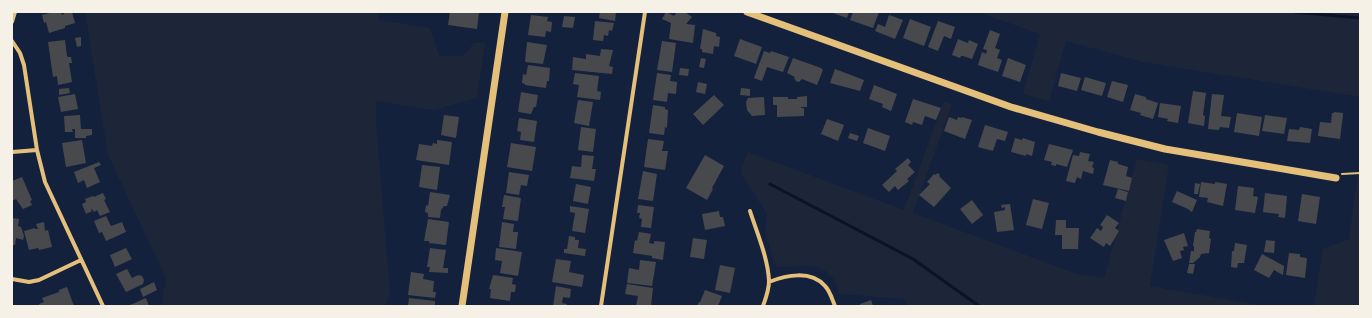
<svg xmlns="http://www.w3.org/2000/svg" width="1372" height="318" viewBox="0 0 1372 318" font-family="Barlow,sans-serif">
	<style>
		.green { fill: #1d2539 }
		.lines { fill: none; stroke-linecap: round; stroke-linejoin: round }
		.stream { stroke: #0b132b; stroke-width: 3 }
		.building { fill: #48494c }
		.path { stroke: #e5c07b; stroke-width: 2 }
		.minor { stroke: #e5c07b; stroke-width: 4 }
		.tertiary { stroke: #e5c07b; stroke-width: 7 }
	</style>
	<rect width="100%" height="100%" fill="#14213d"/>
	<!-- green -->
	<path class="green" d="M85 12H379V20L430 28 439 56H463L474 43H485L477 98 434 110 376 101V120L390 294 385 306H161L166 278 108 155Z
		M978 12H1360V97L1143 62 1066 41 1049 101 1023 94 1040 34Z
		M944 101 952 104 913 213 1077 274 1104 278 1137 159 1169 165 1150 286 1265 306H907L904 299 840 294C838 290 837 284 834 280 822 260 796 268 777 267L774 263 765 231 767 214 740 172 748 152 904 210Z
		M1360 158V306H1314L1323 249 1349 239Z"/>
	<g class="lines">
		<!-- stream -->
		<path class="stream" d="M1295 12 1360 18
			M770 184 913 259 979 306"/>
	</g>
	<!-- building -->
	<path class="building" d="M54 12H61L62 15 64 14 63 12H72L75 23 65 26V28L49 33 46 22 44 23 42 15Z
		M450 12 479 13 477 29 448 25Z
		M600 12H616L615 21 599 18Z
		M666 12 674 16 677 12H685L692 17 686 24 695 25 693 43 669 39 671 23 662 19Z
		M830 12H849L847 18Z
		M853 12H879L873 28 850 20Z
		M531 15 548 17 547 21 552 22 551 32 546 31 545 37 528 35Z
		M889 15 903 20 895 39 875 31 878 24 885 27Z
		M564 16 575 17 573 28 562 27Z
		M910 19 931 27 924 46 903 38Z
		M595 21 614 23 612 31 609 30 608 36 604 35 603 41 593 40Z
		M938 21 955 27 951 39 944 36 938 51 928 47Z
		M703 29 716 33V36L720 37 719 47 714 46 713 54 702 52V49H700Z
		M990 30 1000 34 995 48 1000 50 997 58 1002 60 998 72 978 65 982 52 986 54 987 50 983 49Z
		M81 37V46L77 47 75 38Z
		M740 39 762 47 756 64 734 56Z
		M958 39 968 43 969 40 978 44 972 59 963 56H961L960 58 952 55Z
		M65 40 67 56 68 57H71L72 63H69L72 82 58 85 57 76 53 77 48 42Z
		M662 41 676 43 672 72 657 70Z
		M527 42 547 45 543 64 525 62Z
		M601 49 613 50 609 66 613 67 612 74 572 70 573 57 586 59V54L600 56Z
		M764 51 770 53 771 51 789 57 783 72 767 67 762 81 754 78Z
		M701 58 706 59 704 68 699 67Z
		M793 58 821 68 823 70 817 85 802 79 799 82 796 81 794 78 795 77 787 73Z
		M1008 58 1026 65 1020 82 1002 76Z
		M528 65 550 68 549 81H547L546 88 525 85V84L522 83 523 74 526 75Z
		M680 68 689 69 688 76 679 75Z
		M835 69 864 80 860 91 830 83Z
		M575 73 599 76 597 91 601 92 600 100 577 97 579 85 573 84Z
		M657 73 671 75 670 81 677 82 676 94 668 93 667 102 653 100Z
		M1061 73 1081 78 1077 91 1058 86Z
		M1085 77 1106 83 1102 96 1081 90Z
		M1112 81 1128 85 1123 102 1107 97Z
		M698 82 707 84 705 94 696 92Z
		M874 85 897 94 891 111 882 107 883 104 869 99Z
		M69 88 70 93 59 95V89Z
		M741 88 750 89V96L740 95Z
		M1193 91 1206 93 1203 115 1205 116 1204 126 1188 123Z
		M521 92 538 95 536 107H534L531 114 518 112Z
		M75 94 78 109 61 112 58 97Z
		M1135 94 1146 97V99L1158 103 1153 119 1140 115 1141 113 1130 110Z
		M1212 94 1224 95 1221 116 1231 117 1229 128 1220 127 1219 130 1208 129Z
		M714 95 724 105 703 125 693 114Z
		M807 96V107H801V108H804V116L777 117V105H773V97H788V99H797V97Z
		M764 97 765 115 752 116 747 110 746 102 748 98Z
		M913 99 941 108 936 120 925 116 922 125 913 122 912 125 905 122Z
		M578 100 593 102 589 126 574 123Z
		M1160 103 1181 106 1178 123 1167 121 1168 119 1158 117Z
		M653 105 665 107V109L668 110 667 128 665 127 664 135 649 133Z
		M1334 112 1343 113V115L1340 139 1318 136 1320 122 1331 123 1332 113H1334Z
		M1237 113 1262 117 1259 136 1234 132Z
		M80 115 81 129H92V135L86 136V138H75V129H72L73 132H65L64 116Z
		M444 115 459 117 456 138 441 135Z
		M1265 115 1287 118 1284 134 1262 131Z
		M949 117 957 120 958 117 962 118V117L972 120 965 139 944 131Z
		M519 118 537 121 534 142 520 140 521 132 517 131Z
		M827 119 844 125 838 141 821 134Z
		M985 125 1008 132 1005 141 997 139 993 151 978 147Z
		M581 127 596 129 593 152 578 150Z
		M1300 127 1312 129 1310 143 1287 141 1289 129 1299 130Z
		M868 128 890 136 885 151 863 143Z
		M850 133 859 136 857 141 848 138Z
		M1015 138 1022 140 1023 138 1035 142 1032 156 1026 154V156L1011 152Z
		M648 139 664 141 662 151H668L665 170 644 167Z
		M82 140 86 163 66 167 62 143Z
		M437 140 452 142 449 165 416 160 419 144 432 146 433 143 437 144Z
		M511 143 536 147 532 171 507 167Z
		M1049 144 1073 150 1067 167 1056 164V166L1051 165 1052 162 1044 160Z
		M1080 152 1090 154 1088 161 1094 162 1092 167 1094 168 1093 174 1083 171 1081 179 1077 177 1075 183 1066 181 1073 155 1079 156Z
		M582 155 594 156 592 169H596L594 181 570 178 572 166 581 167Z
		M705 155 724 166 712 188 713 189 707 200 686 188Z
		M908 158 911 162 908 165 915 172 907 179 909 181 898 190 895 186 889 192 882 185 897 171 895 169Z
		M1110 160 1118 162V164L1128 167 1126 176 1132 178 1129 191 1103 185Z
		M99 162 101 165 94 168 100 182 87 188 84 180 78 183 74 172Z
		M422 165 440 167 437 190 419 187Z
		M643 171 657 174 653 201 638 199Z
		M509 172 529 175 527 186 521 185 519 195 506 193Z
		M938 173 940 175 939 176 951 188 934 207 919 195 930 184 927 182 934 174 935 175Z
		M22 177 32 200 30 201 32 205 23 209 16 199 12 201V181Z
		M1201 182 1215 184V182L1227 184 1223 206 1207 202 1208 198 1199 197Z
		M1195 183 1200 184 1198 194H1194Z
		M576 184 591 187 588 204 573 201Z
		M1238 186 1254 188 1253 196 1258 197 1255 213 1235 210Z
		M1118 189 1128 192 1126 201 1115 198Z
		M1177 191 1197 200 1192 212 1189 210 1188 209 1172 202Z
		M430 192 450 195 447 206H444L441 210 440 218 428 217V213L425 212 426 205 428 206Z
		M103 193 106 199 104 200 110 212 100 216 97 210 94 212 92 209H91L92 211 86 214 82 204 86 202 85 199 93 196 94 197Z
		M1265 193 1287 196 1285 218 1278 217 1279 214 1263 212Z
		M1302 194 1320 197 1316 224 1298 221Z
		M504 195 521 198 518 221 503 219 505 207H502Z
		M1033 199 1049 203 1042 229 1026 225Z
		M972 200 983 215 972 224 960 209Z
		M1010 204 1014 230 997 232 994 212 1005 210V207L1002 208 1001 205Z
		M638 205 654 207 651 228 641 227 642 219 639 218 640 213H637Z
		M570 206 589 209 585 233 572 231 575 213 570 212Z
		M719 211 720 217H723L725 226 705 230 702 214Z
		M1107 215 1119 223 1115 228 1119 231 1110 246 1106 243 1104 247 1090 238 1097 228 1101 231 1103 227 1100 225Z
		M106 216 111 226 122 222 126 232 106 241 102 232 99 233 94 221Z
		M12 218 19 219 18 226 21 227 24 236 23 240 16 238 15 245H12Z
		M428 219 449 222 446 245 429 243V241H424Z
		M1056 220H1066V228H1079L1078 249H1062V235H1055Z
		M44 222 45 231 48 230 52 247 39 250 38 248 29 250 24 231 35 228V229H38L36 224Z
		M502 222 514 224 513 232H518L516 249 499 247Z
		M1197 229 1210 231 1209 238 1211 239 1209 253 1201 254 1200 257 1193 263H1189L1191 251H1194V246H1193L1195 232H1196Z
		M639 232 651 234 649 243 654 244V241L665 242 663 260 652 258V256L633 253 635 240 637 241Z
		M1184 233 1188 246 1183 247 1184 250 1180 251 1182 258 1173 261 1164 240Z
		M569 236 575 237V240H579L578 248 586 249 585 256 564 253V249H567Z
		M693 238 707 240 704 259 690 257Z
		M1266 240 1275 241 1274 253 1264 252Z
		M1235 243 1247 245 1244 263H1238L1237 268 1231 267 1232 251H1234Z
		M126 248 132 259 115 267 110 255Z
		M430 248 446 250 443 268H448V273L429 272 430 267H427Z
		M496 248 522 252 518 276 500 273 502 261 495 260Z
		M1289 253 1300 254V257L1307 258 1305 278 1286 275Z
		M1262 254 1284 266 1283 275 1274 270 1269 278 1254 270Z
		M556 259 571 261 569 272 584 275 582 287 552 282Z
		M640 260 656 262 652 286 627 283 629 268 639 270Z
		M1189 264H1195L1193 274 1187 273Z
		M720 265 735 268 730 293 715 290Z
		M127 269 132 278 138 275 142 276 144 280 143 284 126 292 116 274Z
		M411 272 424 274 423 279 434 281 433 292H436L435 298 408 295Z
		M493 275 513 278 512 284 516 285 515 292H511L510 301 490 298 491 289H489Z
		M154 282 157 290 143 297 140 289Z
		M627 284 653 288 651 306H636L638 296 625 294Z
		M556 286 571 289 570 298 563 297 562 303 567 304 566 306H553Z
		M67 287 74 306H40L39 304 44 302 42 298 59 292V290Z
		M705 290 722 296 718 306H697L699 302H700Z
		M146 298 149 306H131L130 305Z
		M409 298 435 301V306H408Z
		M871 300 873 306H860V304Z"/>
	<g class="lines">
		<!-- path -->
		<path class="path" d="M1342 174 1360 173"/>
		<!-- minor -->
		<path class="minor" d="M12 22 15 12
			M12 41 20 53 24 65 37 150 45 182 103 306
			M12 152 37 150
			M750 211C757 233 768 258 769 281 769 290 766 298 763 306
			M12 279 29 282 39 280 81 260
			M769 282C786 275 811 270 825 286 830 291 832 299 835 306
			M601 306 645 12"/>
		<!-- tertiary -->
		<path class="tertiary" d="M747 12 1011 107 1098 132 1165 149 1336 178
			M462 306 505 12"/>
	</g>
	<!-- border -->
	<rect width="1372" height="318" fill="none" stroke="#f6f1e7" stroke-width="26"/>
</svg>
